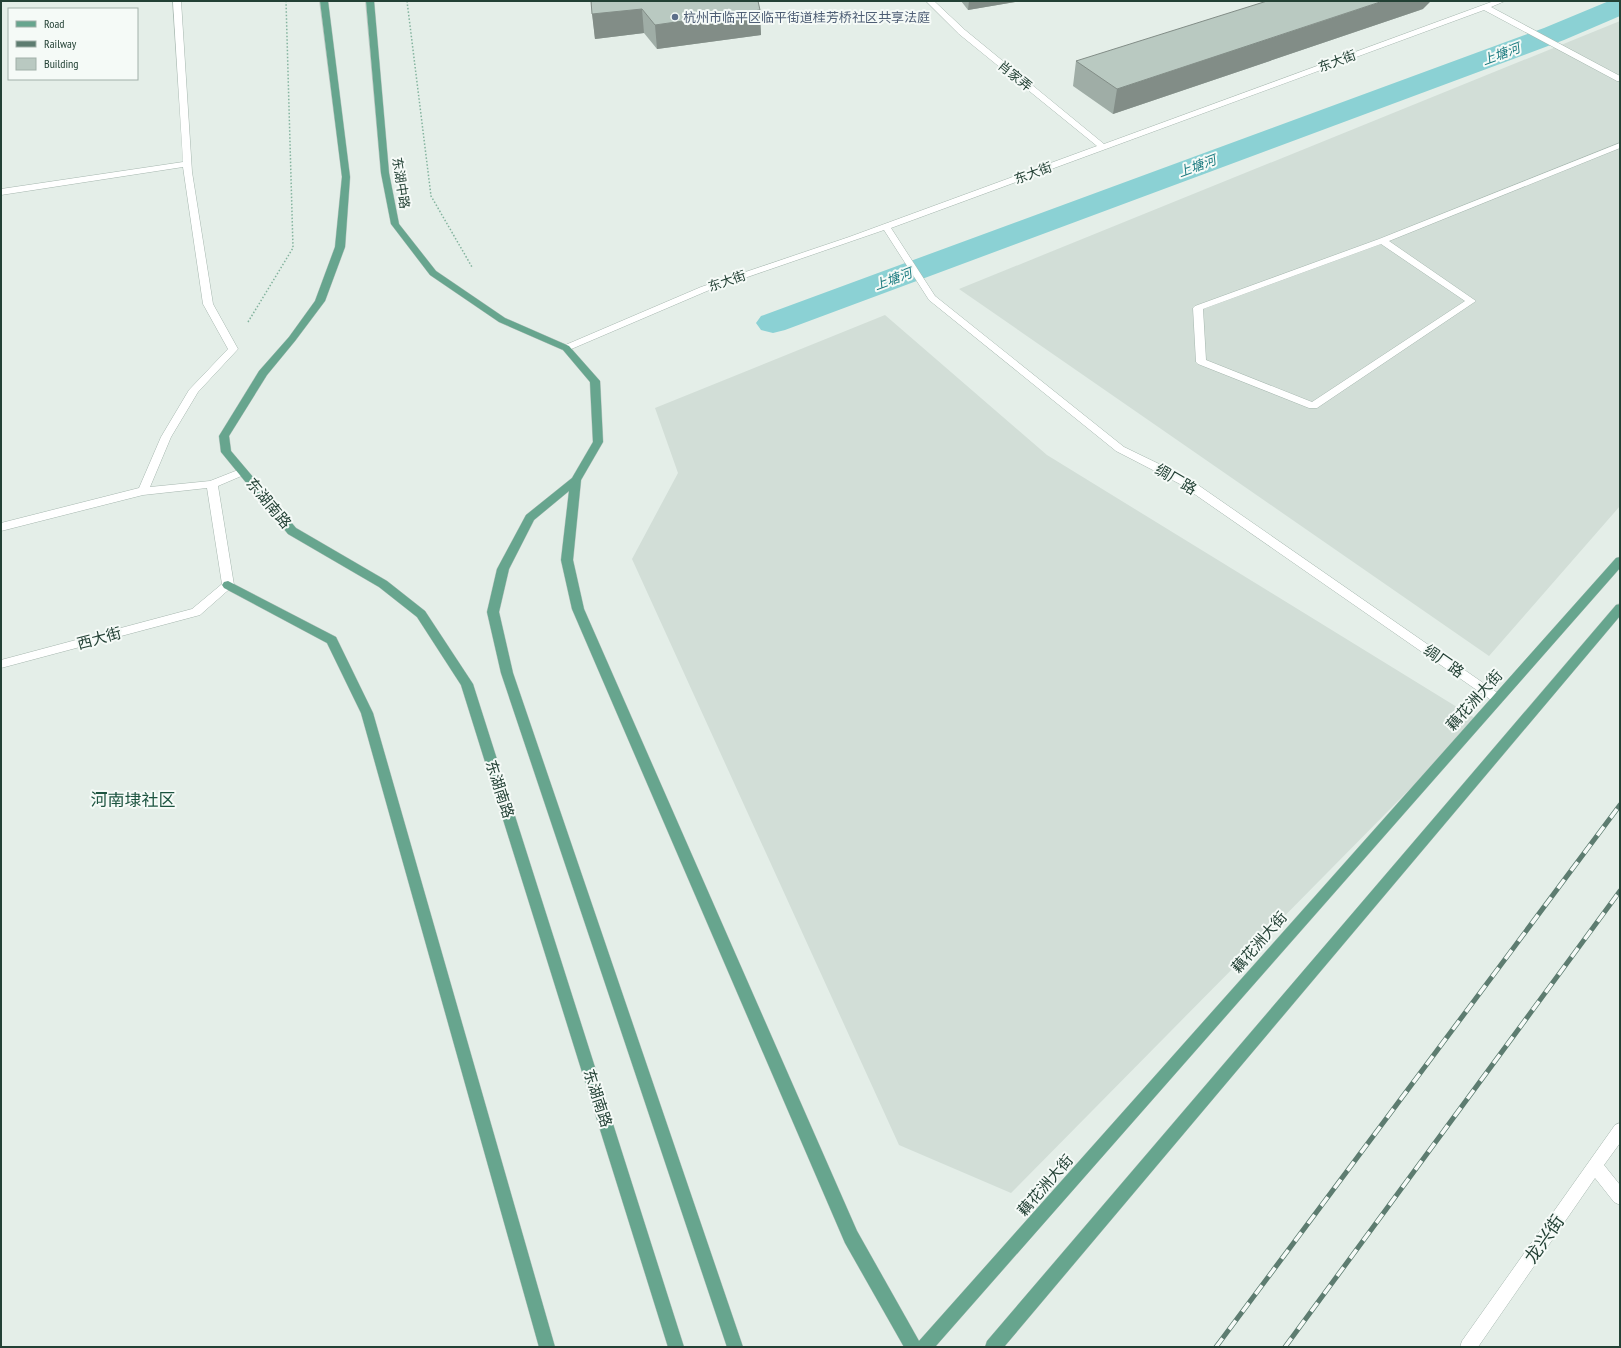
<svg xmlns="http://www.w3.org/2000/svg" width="1621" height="1348" viewBox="0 0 1621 1348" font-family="'PT Sans Narrow','Noto Sans SC',sans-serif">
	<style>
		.built { fill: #d2ded7 }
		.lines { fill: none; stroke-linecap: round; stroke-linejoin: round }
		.canal { fill: #8bd1d4; fill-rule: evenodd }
		.minor-casing { stroke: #a6b7af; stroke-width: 1 }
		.major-casing { stroke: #c1cac6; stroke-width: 1 }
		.path { stroke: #83b39e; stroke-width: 1.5; stroke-dasharray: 1.5 2; stroke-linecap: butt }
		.minor { fill: #fff; fill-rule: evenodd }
		.major { fill: #67a58e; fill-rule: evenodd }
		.rail-casing { stroke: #5d7c70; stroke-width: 5 }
		.rail { stroke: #f5faf7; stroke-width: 3.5; stroke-dasharray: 11; stroke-linecap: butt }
		.wall { fill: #9fada6 }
		.shaded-wall { fill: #828d87 }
		.building { fill: #b9c9c1; stroke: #828d87 }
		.service-dot { fill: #5c6f8a; stroke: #f5faf7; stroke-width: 1.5 }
		.labels { text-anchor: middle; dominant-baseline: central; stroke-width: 4; stroke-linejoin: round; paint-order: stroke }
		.far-service-label { font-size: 13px; fill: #4e5e75; stroke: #f5faf7; text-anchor: start }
		.far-water-label { font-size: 13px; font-style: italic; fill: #1a7a7f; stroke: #f5faf7 }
		.far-street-label { font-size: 13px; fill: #234135; stroke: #f5faf7 }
		.street-label { font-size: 15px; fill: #234135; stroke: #f5faf7 }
		.quarter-label { font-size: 17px; fill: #1d5440; stroke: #f5faf7 }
		.near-street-label { font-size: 18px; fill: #234135; stroke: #f5faf7 }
	</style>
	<rect width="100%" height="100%" fill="#e4eee8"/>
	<!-- built -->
	<path class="built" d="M1620 21V506L1489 656 959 289Z
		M885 315 1047 455 1478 720 1011 1193 899 1145 632 559 678 473 655 408Z"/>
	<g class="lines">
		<!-- canal -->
		<path class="canal" d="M1609 1H1620V16L1564 40 785 330 773 333 761 330 756 323 761 316 1544 28Z"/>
		<defs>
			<path id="minor" d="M173 1H181L192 172 213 304 238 349 198 392 171 437 150 487 210 481 238 470H246L247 472 246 474 218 486 234 585 200 615 1 668V660L192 609 222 584 207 488 143 495 1 531V523L139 488 161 437 189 390 228 349 203 304 183 167 1 195V189L183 162Z
				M926 1H934L965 30 1104 144 1494 1H1505L1491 7 1620 76V81H1617L1484 10 891 228 935 296 1124 447 1188 478 1502 696 1504 699 1502 702 1498 704 1494 702 1180 484 1116 451 929 300 884 230 707 291 569 350H563L561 348 563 346 701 287 849 237 1097 146 959 34Z
				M1620 143V148L1389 241 1476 301 1317 408H1309L1198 364 1196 362 1193 308 1195 306 1379 239ZM1381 244 1465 301 1312 402 1206 360 1203 309Z
				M1620 1123V1143L1604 1165 1620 1185V1205L1614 1202 1595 1178 1478 1347H1460L1462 1341 1615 1125Z"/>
			<path id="major" d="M320 1H328L350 177 345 247 325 301 295 341 267 375 229 436 231 451 296 528 387 581 425 611 473 684 684 1347H668L461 685 417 617 379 587 288 534 221 452 219 436 259 371 289 337 315 301 335 247 342 177Z
				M366 1H374L389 173 399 224 436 271 505 318 569 346 600 381 603 442 581 480 573 560 584 609 857 1231 919 1341 1616 558 1620 557V568L935 1347H904L845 1243 572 609 561 560 569 491 534 520 509 569 499 612 513 673 743 1347H727L501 673 487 612 497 569 526 515 572 478 593 442 590 382 563 350 499 322 430 275 391 224 381 173Z
				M228 581 336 637 373 713 555 1347H539L361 713 327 643 224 588 222 585 224 582Z
				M1620 604V616L1004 1347H985L987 1341 1616 605Z"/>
		</defs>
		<!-- minor casing -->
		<use href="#minor" class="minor-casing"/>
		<!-- major casing -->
		<use href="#major" class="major-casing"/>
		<!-- path -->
		<path class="path" d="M407 1 431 196 472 267
			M248 322 293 248 286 1"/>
		<!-- minor -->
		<use href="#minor" class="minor"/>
		<!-- major -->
		<use href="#major" class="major"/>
		<defs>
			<path id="rail" d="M1216 1347 1620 805
				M1285 1347 1620 891"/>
		</defs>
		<!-- rail casing -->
		<use href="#rail" class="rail-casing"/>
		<!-- rail -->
		<use href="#rail" class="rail"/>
	</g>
	<!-- wall -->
	<path class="wall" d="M591 1H758L761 35 657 49 644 33 595 39Z
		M961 1H1021L968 10Z
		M1423 9 1113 114 1073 86 1076 61Z"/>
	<!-- shaded-wall -->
	<path class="shaded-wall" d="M969 1H1021L968 10Z
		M1383 1H1431L1423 9 1113 114 1117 89Z
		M642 9 644 33 595 39 592 14Z
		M760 10 761 35 657 49 655 25Z"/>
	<!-- building -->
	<path class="building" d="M591 1H758L760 10 655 25 642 9 592 14Z
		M1267 1H1383L1117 89 1076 61Z"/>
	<!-- markers -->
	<circle class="service-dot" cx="675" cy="17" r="4"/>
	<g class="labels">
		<!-- far-service labels -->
		<g class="far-service-label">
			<text x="683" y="17">杭州市临平区临平街道桂芳桥社区共享法庭</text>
		</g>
		<!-- far-water labels -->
		<g class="far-water-label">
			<text transform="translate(1501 54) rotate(-20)">上塘河</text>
			<text transform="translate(1197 166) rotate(-20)">上塘河</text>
			<text transform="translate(893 279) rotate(-20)">上塘河</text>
		</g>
		<!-- far-street labels -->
		<g class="far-street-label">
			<text transform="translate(1337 61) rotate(-20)">东大街</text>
			<text transform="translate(1015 76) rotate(39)">肖家弄</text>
			<text transform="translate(1033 173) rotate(-20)">东大街</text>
			<text transform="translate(401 183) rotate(81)">东湖中路</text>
			<text transform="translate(727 281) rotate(-19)">东大街</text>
		</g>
		<!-- street labels -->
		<g class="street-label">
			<text transform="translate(1176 479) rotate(30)">绸厂路</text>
			<text transform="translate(269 503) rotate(50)">东湖南路</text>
			<text transform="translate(99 638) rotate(-15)">西大街</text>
			<text transform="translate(1444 661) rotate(35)">绸厂路</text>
			<text transform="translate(1474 700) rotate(-48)">藕花洲大街</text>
			<text transform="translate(500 789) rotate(72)">东湖南路</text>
			<text transform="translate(1259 942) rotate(-49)">藕花洲大街</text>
			<text transform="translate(598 1098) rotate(72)">东湖南路</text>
			<text transform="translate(1045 1185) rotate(-49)">藕花洲大街</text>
		</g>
		<!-- quarter labels -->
		<g class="quarter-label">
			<text x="133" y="800">河南埭社区</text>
		</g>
		<!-- near-street labels -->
		<g class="near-street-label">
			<text transform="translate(1544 1239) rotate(-55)">龙兴街</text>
		</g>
	</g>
	<!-- border -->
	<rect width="1621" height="1348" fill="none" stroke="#234135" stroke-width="4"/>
	<!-- legend -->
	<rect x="8" y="8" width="130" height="72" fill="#f5faf7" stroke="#a1b0a9"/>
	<rect x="16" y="21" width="20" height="6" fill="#67a58e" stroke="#a1b0a9"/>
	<text x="44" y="28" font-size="12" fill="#234135">Road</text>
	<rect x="16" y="41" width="20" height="6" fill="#5d7c70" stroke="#a1b0a9"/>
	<text x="44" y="48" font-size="12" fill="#234135">Railway</text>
	<rect x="16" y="58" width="20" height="12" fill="#b9c9c1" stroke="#a1b0a9"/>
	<text x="44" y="68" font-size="12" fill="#234135">Building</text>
</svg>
